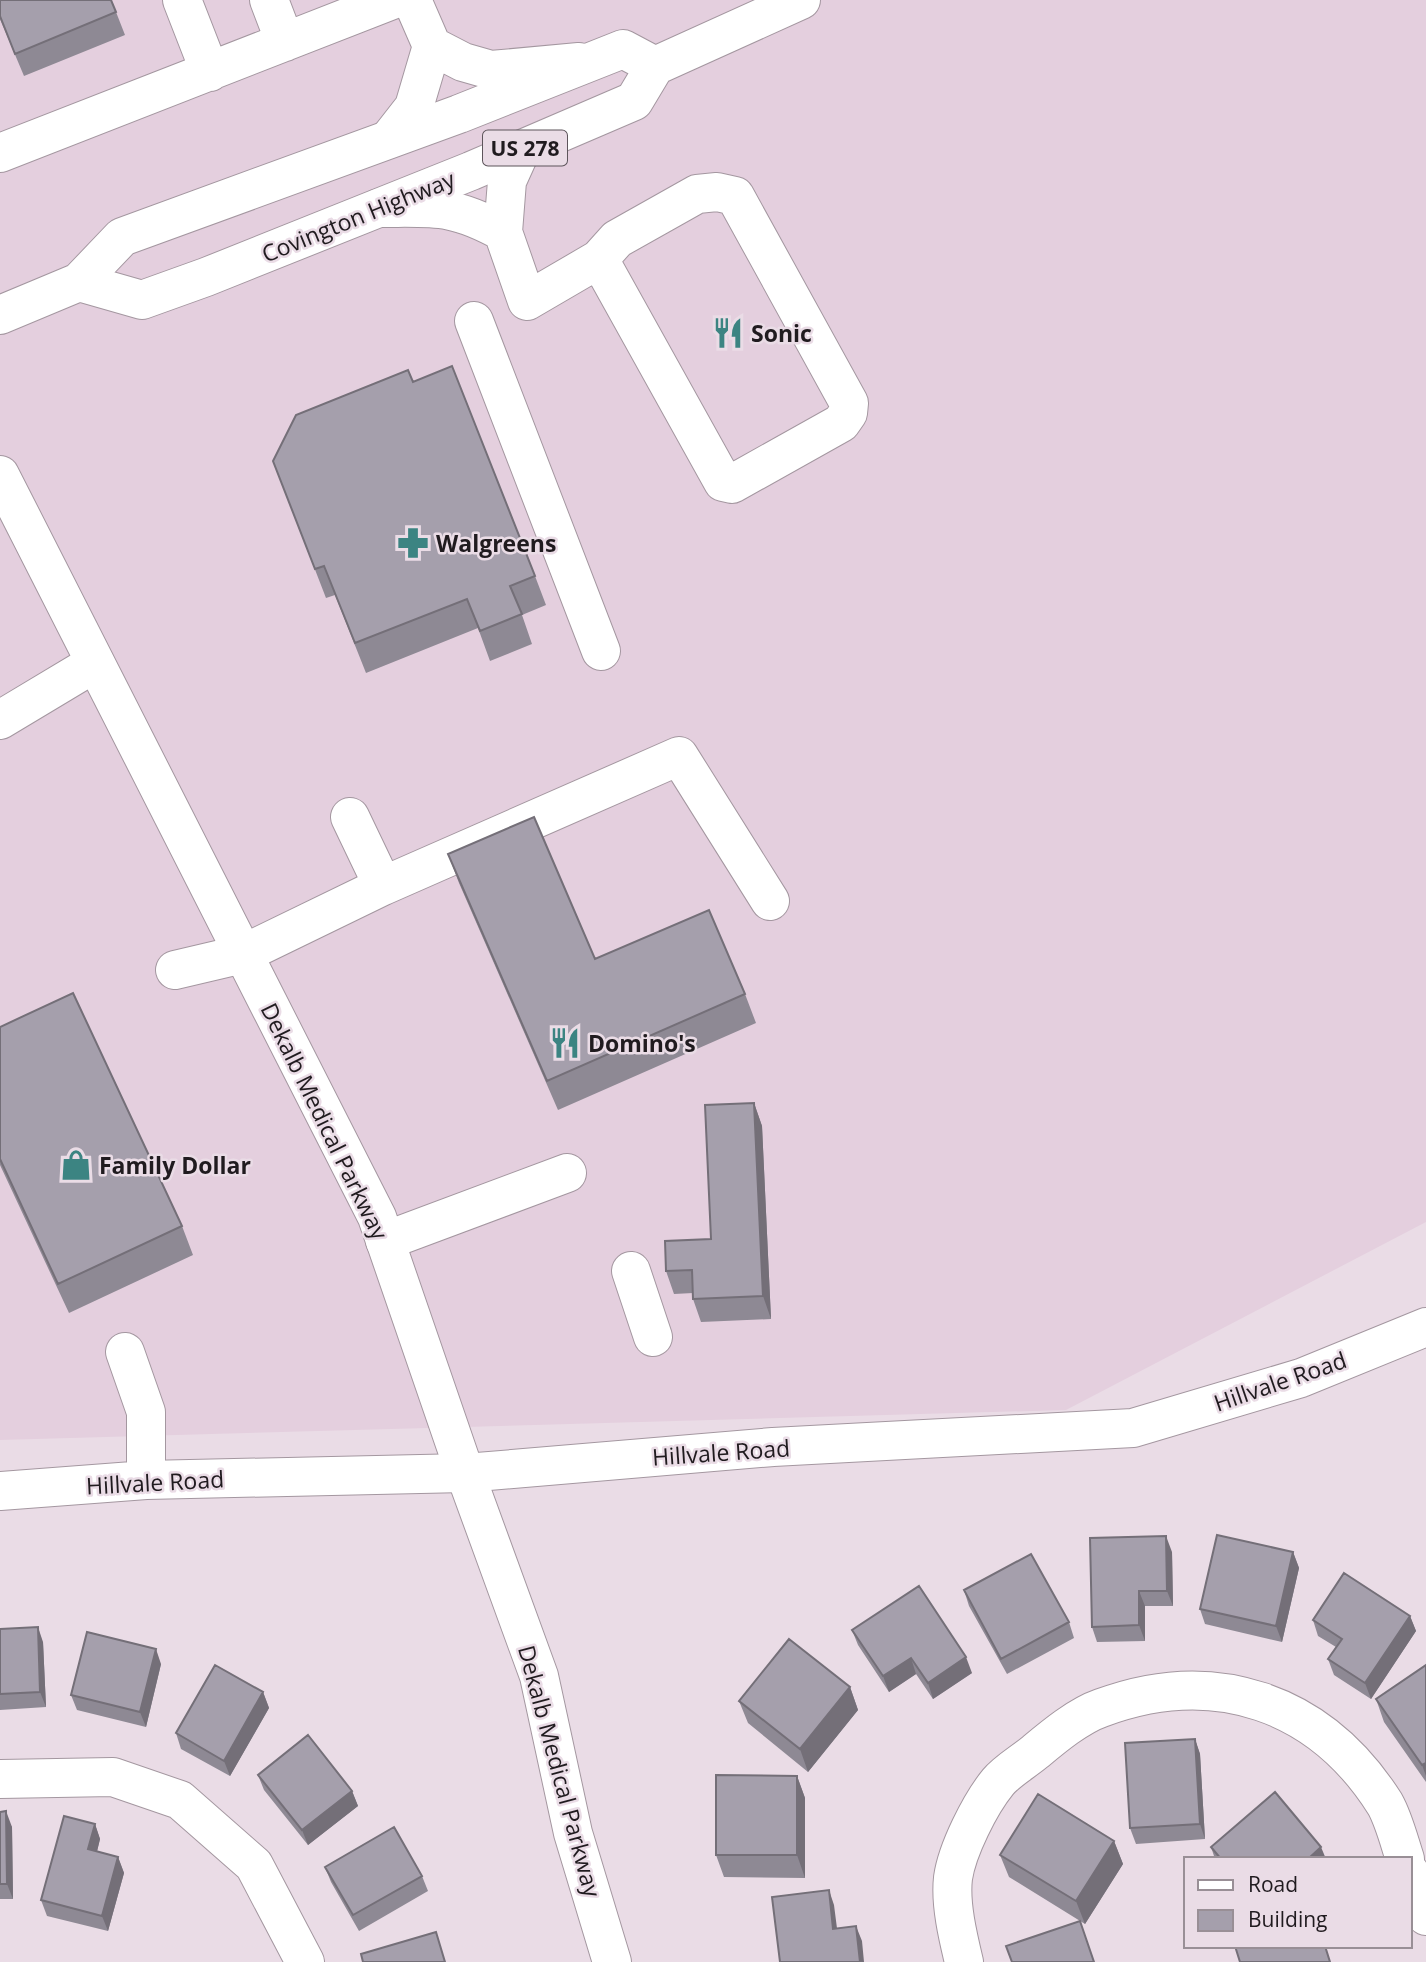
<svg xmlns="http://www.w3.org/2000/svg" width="1426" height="1962" viewBox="0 0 1426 1962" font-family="'Open Sans',sans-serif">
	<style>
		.built { fill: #e4cfde }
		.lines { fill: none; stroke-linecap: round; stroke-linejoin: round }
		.minor-casing { stroke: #a497a0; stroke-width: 40 }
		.major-casing { stroke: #a497a0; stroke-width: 40 }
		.minor { stroke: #fff; stroke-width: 38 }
		.major { stroke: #fff; stroke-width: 38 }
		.wall { fill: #8e8994 }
		.shaded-wall { fill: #746f78 }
		.building { fill: #a59fac; stroke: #746f78; stroke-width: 2 }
		.labels { text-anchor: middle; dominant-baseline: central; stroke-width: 5; stroke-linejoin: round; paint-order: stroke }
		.shield { fill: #eadce6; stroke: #5d555b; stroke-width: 2 }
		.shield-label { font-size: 21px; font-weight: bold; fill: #201b1f }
		.street-label { font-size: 23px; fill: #201b1f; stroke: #eadce6 }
		.poi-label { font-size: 23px; font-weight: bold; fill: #201b1f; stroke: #eadce6; text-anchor: start }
	</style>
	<rect width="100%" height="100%" fill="#eadce6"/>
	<!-- built -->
	<path class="built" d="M0 0H1426V1222L1066 1410 0 1440Z"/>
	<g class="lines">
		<defs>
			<path id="minor" d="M182 0 210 72
				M269 0 285 42
				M432 46 463 62 491 70 579 62
				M389 139 414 107 432 46 412 0
				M521 150 507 181 503 232 527 301 599 259 617 239 697 194 717 192 735 196 849 403 848 413 841 423 732 484 723 482 599 259
				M0 153 392 0
				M379 208C435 208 452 204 503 232
				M474 321 601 651
				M0 720 95 663
				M383 886 679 756 770 901
				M175 970 243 954 383 886 350 817
				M385 1241 567 1173
				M631 1271 653 1337
				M125 1352 146 1412V1480
				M0 1491 146 1480 465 1473 773 1447 1133 1428 1301 1378 1426 1327
				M0 1779 113 1777 180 1800 254 1865 305 1962
				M1410 1873 1426 1916
				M964 1962C958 1937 950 1904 953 1878 957 1850 980 1804 998 1782 1007 1771 1023 1762 1035 1752 1053 1737 1078 1716 1101 1708 1214 1666 1320 1701 1385 1804 1394 1820 1399 1841 1405 1859"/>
			<path id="major" d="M79 282 142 300 206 277 471 171 634 101 655 66 801 0
				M0 315 79 282 122 237 459 114 623 49 655 66
				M0 475 377 1217 465 1473 539 1676 573 1833 612 1962"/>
		</defs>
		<!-- minor casing -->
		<use href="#minor" class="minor-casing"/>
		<!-- major casing -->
		<use href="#major" class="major-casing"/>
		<!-- minor -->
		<use href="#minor" class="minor"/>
		<!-- major -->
		<use href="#major" class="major"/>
	</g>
	<!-- wall -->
	<path class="wall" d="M0 0 116 12 125 35 24 76 0 19Z
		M413 382 535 576 546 605 522 615 532 644 490 661 478 628 366 673 335 595 326 598 273 461Z
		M448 854 595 959 745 994 756 1023 558 1110 459 883Z
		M0 1027 182 1226 193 1255 69 1313 0 1165Z
		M754 1103 762 1126 771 1319 701 1322 693 1299V1293L674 1294 666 1271 711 1239Z
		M1172 1552 1173 1606H1145V1641L1097 1642 1092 1627Z
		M1293 1552 1299 1568 1282 1642 1205 1624 1200 1609Z
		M964 1590 1069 1622 1074 1638 1007 1674 969 1606Z
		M1410 1616 1416 1631 1371 1699 1334 1675 1328 1659 1336 1647 1318 1636 1313 1620Z
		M0 1629 43 1642 46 1707 0 1710Z
		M852 1630 972 1673 933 1699 916 1674 889 1692 858 1645Z
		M161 1664 146 1727 77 1710 71 1695Z
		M1426 1665V1782L1384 1722 1376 1699Z
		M850 1687 858 1710 808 1772 748 1723 739 1701Z
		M263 1692 269 1708 230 1776 181 1749 176 1733Z
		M1195 1739 1200 1754 1205 1839 1136 1844 1130 1828Z
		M258 1775 352 1791 358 1806 308 1845 264 1790Z
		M797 1776 805 1798V1878L724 1877 716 1855Z
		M0 1812 12 1827 13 1899H0Z
		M95 1824 100 1839 97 1851 118 1857 124 1873 108 1931 47 1916 41 1900Z
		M1114 1841 1123 1864 1085 1924 1009 1877 1000 1855Z
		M1211 1847 1326 1859H1215Z
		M325 1867 422 1876 428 1891 359 1931 331 1882Z"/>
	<!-- shaded-wall -->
	<path class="shaded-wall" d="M754 1103 762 1126 771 1319 763 1296Z
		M1166 1536 1172 1552 1173 1606 1167 1591Z
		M1293 1552 1299 1568 1282 1642 1276 1626Z
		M1139 1591 1145 1606V1641L1139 1625Z
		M1410 1616 1416 1631 1371 1699 1365 1683Z
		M38 1627 43 1642 46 1707 40 1692Z
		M156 1649 161 1664 146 1727 140 1712Z
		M966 1657 972 1673 933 1699 928 1683Z
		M911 1658 916 1674 889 1692 883 1676Z
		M850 1687 858 1710 808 1772 800 1749Z
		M263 1692 269 1708 230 1776 224 1761Z
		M1195 1739 1200 1754 1205 1839 1200 1824Z
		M1426 1763V1776L1422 1765Z
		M797 1776 805 1798V1878L797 1855Z
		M352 1791 358 1806 308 1845 302 1830Z
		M6 1811 12 1827 13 1899 7 1884Z
		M95 1824 100 1839 94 1864 88 1849Z
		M1114 1841 1123 1864 1085 1924 1076 1901Z
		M1321 1847 1326 1859H1308Z
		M118 1857 124 1873 108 1931 102 1916Z
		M829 1890 834 1905 839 1944 833 1929Z
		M856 1926 862 1941 864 1962H860Z"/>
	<!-- building -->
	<path class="building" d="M0 0H111L116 12 15 54 0 16Z
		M452 366 535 576 510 586 522 614 480 631 467 599 355 643 324 566 315 569 273 461 296 415 408 370 413 382Z
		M534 817 595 959 709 910 745 994 547 1081 448 854Z
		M73 993 182 1226 58 1284 0 1159V1027Z
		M754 1103 763 1296 693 1299 692 1270 666 1271 665 1241 711 1239 705 1105Z
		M1217 1535 1293 1552 1276 1626 1200 1609Z
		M1166 1536 1167 1591H1139V1625L1092 1627 1090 1538Z
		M1031 1554 1069 1622 1001 1659 964 1590Z
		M1344 1573 1410 1616 1365 1683 1328 1659 1342 1639 1313 1620Z
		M919 1586 966 1657 928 1683 911 1658 883 1676 852 1630Z
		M38 1627 40 1692 0 1694V1629Z
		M87 1632 156 1649 140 1712 71 1695Z
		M789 1639 850 1687 800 1749 739 1701Z
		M215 1665 263 1692 224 1761 176 1733Z
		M1426 1665V1763L1422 1765 1376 1699Z
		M308 1735 352 1791 302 1830 258 1775Z
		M1195 1739 1200 1824 1130 1828 1125 1743Z
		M716 1775 797 1776V1855H716Z
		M1275 1792 1321 1847 1308 1859H1221L1211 1847Z
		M1038 1794 1114 1841 1076 1901 1000 1855Z
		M6 1811 7 1884H0V1812Z
		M64 1816 95 1824 88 1849 118 1857 102 1916 41 1900Z
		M394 1827 422 1876 353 1915 325 1867Z
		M829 1890 833 1929 856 1926 860 1962H780L772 1897Z
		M1080 1921 1094 1962H1012L1006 1946Z
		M436 1932 445 1962H363L361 1954Z
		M1235 1946H1325L1330 1962H1240Z"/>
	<!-- icons -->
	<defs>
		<symbol id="restaurant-bare" viewBox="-9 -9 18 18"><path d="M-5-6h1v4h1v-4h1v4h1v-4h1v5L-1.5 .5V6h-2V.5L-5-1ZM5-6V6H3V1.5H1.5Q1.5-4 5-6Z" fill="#3c8482" stroke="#eadce6" stroke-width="2.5" paint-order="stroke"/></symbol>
		<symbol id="pharmacy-bare" viewBox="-9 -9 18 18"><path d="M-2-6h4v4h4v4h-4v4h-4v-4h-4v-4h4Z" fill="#3c8482" stroke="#eadce6" stroke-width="2.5" paint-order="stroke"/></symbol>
		<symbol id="shop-bare" viewBox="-9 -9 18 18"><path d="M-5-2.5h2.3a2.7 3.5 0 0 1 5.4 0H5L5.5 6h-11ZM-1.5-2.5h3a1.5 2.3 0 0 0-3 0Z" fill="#3c8482" stroke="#eadce6" stroke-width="2.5" paint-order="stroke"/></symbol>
	</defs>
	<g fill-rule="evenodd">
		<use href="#restaurant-bare" x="706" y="311" width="44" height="44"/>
		<use href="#pharmacy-bare" x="391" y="521" width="44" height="44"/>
		<use href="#restaurant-bare" x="543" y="1021" width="44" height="44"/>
		<use href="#shop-bare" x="54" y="1143" width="44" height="44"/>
	</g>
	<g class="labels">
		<!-- shield labels -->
		<rect class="shield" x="483" y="130.5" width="84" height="35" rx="5"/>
		<g class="shield-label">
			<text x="525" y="148">US 278</text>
		</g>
		<!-- street labels -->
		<g class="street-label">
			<text transform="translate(358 216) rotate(-22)">Covington Highway</text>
			<text transform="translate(325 1121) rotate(64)">Dekalb Medical Parkway</text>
			<text transform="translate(1280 1381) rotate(-19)">Hillvale Road</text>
			<text transform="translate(721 1452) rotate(-4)">Hillvale Road</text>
			<text transform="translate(155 1482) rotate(-3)">Hillvale Road</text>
			<text transform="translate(560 1771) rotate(75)">Dekalb Medical Parkway</text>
		</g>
		<!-- poi labels -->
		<g class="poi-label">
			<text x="751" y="333">Sonic</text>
			<text x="436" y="543">Walgreens</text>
			<text x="588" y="1043">Domino's</text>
			<text x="99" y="1165">Family Dollar</text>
		</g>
	</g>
	<!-- legend -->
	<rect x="1184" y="1857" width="228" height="91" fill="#eadce6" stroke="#998f96" stroke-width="2"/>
	<rect x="1198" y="1880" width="35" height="10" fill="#ffffff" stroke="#998f96" stroke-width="2"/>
	<text x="1248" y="1892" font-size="21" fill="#201b1f">Road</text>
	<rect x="1198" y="1910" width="35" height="21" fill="#a59fac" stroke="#998f96" stroke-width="2"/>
	<text x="1248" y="1927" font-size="21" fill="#201b1f">Building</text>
</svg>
